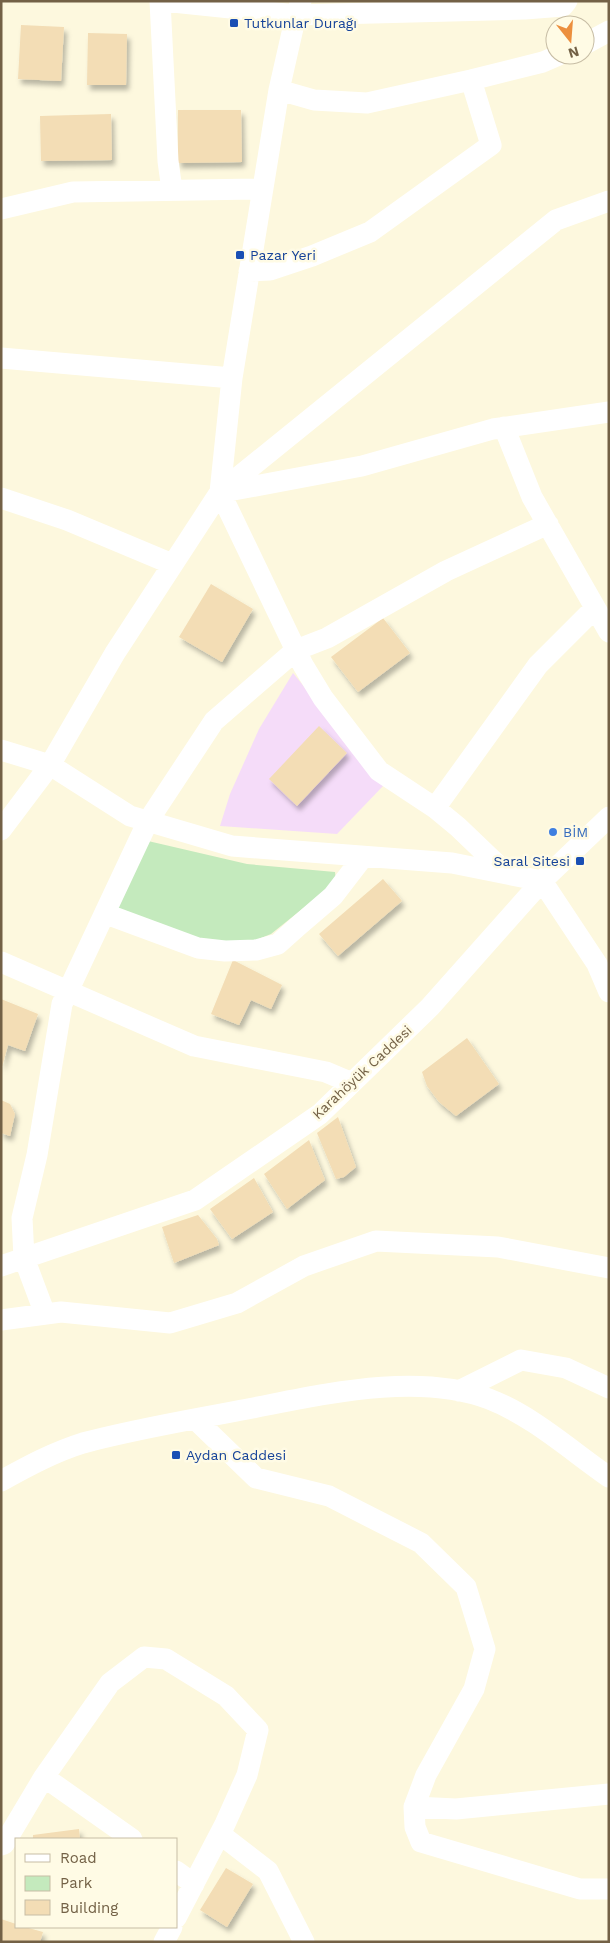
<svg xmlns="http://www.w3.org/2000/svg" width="610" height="1943" viewBox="0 0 610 1943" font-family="'Work Sans',sans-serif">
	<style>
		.education { fill: #f5dcf9 }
		.green { fill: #c4eabd }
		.building { fill: #f3ddb5; filter: url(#shadow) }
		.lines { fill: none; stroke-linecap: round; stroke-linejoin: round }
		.minor { stroke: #fff; stroke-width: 21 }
		.transit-dot { fill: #1a4fb4; stroke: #fffbe5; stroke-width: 2 }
		.shop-dot { fill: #3f7fe0; stroke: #fffbe5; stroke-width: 2 }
		.labels { text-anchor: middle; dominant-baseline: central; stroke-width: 5; stroke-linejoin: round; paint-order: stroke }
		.transit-label { font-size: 14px; fill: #164399; stroke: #fffbe5; text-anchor: start }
		.shop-label { font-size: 14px; fill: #366cbe; stroke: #fffbe5; text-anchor: start }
		.street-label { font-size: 14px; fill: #736146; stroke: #fffbe5 }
	</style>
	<defs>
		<filter id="shadow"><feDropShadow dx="3" dy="5" stdDeviation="2.5" flood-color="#0004"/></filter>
	</defs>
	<rect width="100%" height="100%" fill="#fdf8de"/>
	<!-- education -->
	<path class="education" d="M293 673 384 785 337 834 220 826 230 794 259 729Z"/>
	<!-- green -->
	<path class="green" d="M148 841 247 864 335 872 336 882 271 934 251 942 227 943 199 939 115 907Z"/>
	<!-- building -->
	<path class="building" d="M21 25 64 27 61 81 18 79Z
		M88 33 127 34 126 85H87Z
		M178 110H241L242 162 178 163Z
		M111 114 112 160 41 161 40 116Z
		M211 584 253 609 222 662 179 637Z
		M383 618 410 653 358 692 331 657Z
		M319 726 347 753 297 806 269 779Z
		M383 879 402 901 338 956 319 934Z
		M233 960 282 985 271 1009 251 1000 239 1025 211 1014Z
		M1 999 38 1014 25 1051 8 1045 2 1067Z
		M467 1038 499 1084 456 1116 439 1102 427 1086 422 1072Z
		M1 1100 10 1104 15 1114 10 1136 1 1133Z
		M338 1117 356 1167 344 1177 336 1179 317 1133Z
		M309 1140 325 1180 287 1209 264 1174Z
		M254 1178 273 1212 232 1239 210 1209Z
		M198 1215 217 1239 219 1245 174 1263 162 1227Z
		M79 1829 80 1839H33V1835Z
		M226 1868 253 1884 227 1927 200 1910Z
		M1 1919 16 1924V1927H25L43 1932 40 1942H1Z"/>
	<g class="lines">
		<!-- minor -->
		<path class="minor" d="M160 1 168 161 172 190
			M163 1 296 15 525 9 563 6 567 1
			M301 1 296 15 279 90 232 378 220 492 303 665 323 698 379 771 435 808 458 827 506 873
			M585 44 609 31
			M279 90 314 100 367 103 471 80 543 62 559 55
			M1 209 73 192 263 189
			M249 271 270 270 312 256 370 232 491 145 471 80
			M1 358 232 378
			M504 427 532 497 609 632
			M223 492 362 466 493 429 609 412
			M1 498 67 520 172 564
			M1 750 50 765 130 816 232 846 452 863 542 881 597 964 609 992
			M435 808 538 665 595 608
			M1 830 50 765 115 653 220 492 556 220 609 201
			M106 914 198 948 225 951 256 950 278 944 297 927 333 896 363 857
			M1 962 194 1046 326 1072 352 1083
			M1 1266 195 1200 320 1114 430 1007 542 881 609 817
			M45 1314 24 1258 22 1218 37 1155 62 1004 148 821 214 721 296 650 327 638 446 571 548 524
			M1 1320 61 1312 170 1323 237 1303 304 1266 376 1241 498 1247 609 1268
			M459 1391 521 1360 566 1368 609 1388
			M195 1419 256 1478 329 1496 421 1543 466 1587 485 1649 474 1689 426 1775 414 1807 415 1827 421 1842 580 1889H609
			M1 1481C28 1466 54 1452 83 1443 135 1429 190 1420 242 1410 318 1396 414 1371 489 1399 533 1416 570 1450 609 1477
			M44 1777 132 1839
			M414 1807 456 1809 609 1794
			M220 1834 268 1871 304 1942
			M1 1845 4 1844 44 1777 110 1683 144 1657 166 1659 226 1696 258 1730 247 1775 225 1824 176 1918
			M176 1871 194 1884
			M164 1942 172 1927"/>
	</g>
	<!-- markers -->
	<g class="transit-dot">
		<rect x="229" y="18" width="10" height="10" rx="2.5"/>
		<rect x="235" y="250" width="10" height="10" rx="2.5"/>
		<rect x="575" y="856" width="10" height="10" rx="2.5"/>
		<rect x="171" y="1450" width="10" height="10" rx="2.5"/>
	</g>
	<circle class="shop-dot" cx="553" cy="832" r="5"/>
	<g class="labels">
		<!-- transit labels -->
		<g class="transit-label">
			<text x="244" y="23">Tutkunlar Durağı</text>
			<text x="250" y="255">Pazar Yeri</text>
			<text x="570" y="861" text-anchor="end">Saral Sitesi</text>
			<text x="186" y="1455">Aydan Caddesi</text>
		</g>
		<!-- shop labels -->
		<g class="shop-label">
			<text x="563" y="832">BİM</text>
		</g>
		<!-- street labels -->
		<g class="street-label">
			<text transform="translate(362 1072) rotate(-43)">Karahöyük Caddesi</text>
		</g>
	</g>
	<!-- border -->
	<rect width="610" height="1943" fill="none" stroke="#736146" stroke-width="5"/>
	<!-- legend -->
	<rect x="15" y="1838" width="162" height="90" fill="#fffbe5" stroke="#c7bda5"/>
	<rect x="25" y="1854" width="25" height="8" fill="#ffffff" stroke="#c7bda5"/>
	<text x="60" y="1863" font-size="15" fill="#736146">Road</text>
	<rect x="25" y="1876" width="25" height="15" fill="#c4eabd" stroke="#c7bda5"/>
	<text x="60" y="1888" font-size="15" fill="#736146">Park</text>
	<rect x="25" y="1900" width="25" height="15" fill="#f3ddb5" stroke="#c7bda5"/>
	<text x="60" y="1913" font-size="15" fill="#736146">Building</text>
	<!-- north arrow -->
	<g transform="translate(570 40) rotate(163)"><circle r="24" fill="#fffbe5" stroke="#c7bda5"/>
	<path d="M0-4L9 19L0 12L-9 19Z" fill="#ec8f3e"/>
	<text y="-8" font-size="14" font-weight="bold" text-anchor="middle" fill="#736146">N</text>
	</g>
</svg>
